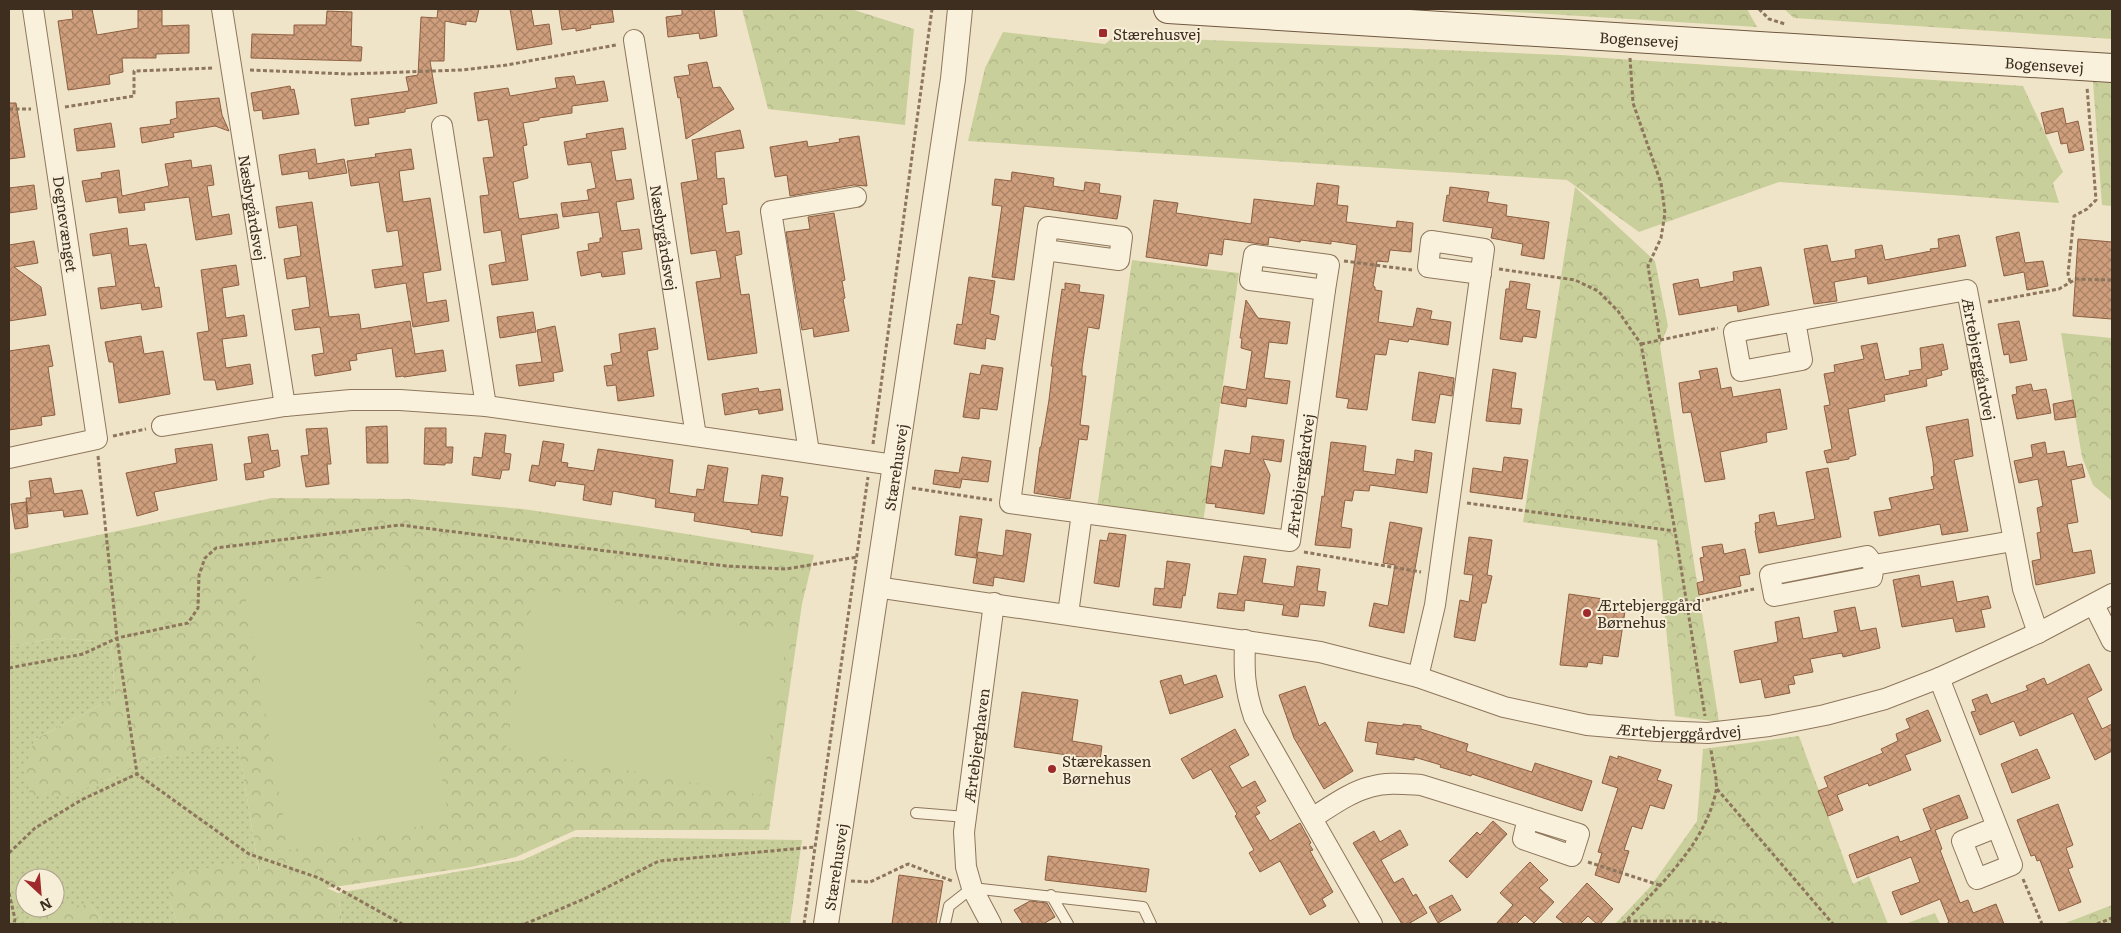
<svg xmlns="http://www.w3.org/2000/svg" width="2121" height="933" viewBox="0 0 2121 933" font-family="Literata,serif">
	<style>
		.grass { fill: url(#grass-dots) }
		.forest { fill: url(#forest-crowns) }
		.pitch { fill: #c9cf9b }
		.building { fill: url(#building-cross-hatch); stroke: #8d5f41 }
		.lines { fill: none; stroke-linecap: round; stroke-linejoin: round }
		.service-casing { stroke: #8d765c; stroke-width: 12 }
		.minor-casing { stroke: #8d765c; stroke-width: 22 }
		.tertiary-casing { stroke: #8d765c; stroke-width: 26 }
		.secondary-casing { stroke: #6f573f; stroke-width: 30 }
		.path { stroke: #8d765c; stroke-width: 3; stroke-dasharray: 4 2.5; stroke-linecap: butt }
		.service { stroke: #faf1dc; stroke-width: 10 }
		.minor { stroke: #faf1dc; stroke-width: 20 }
		.tertiary { stroke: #faf1dc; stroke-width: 24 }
		.secondary { stroke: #faf1dc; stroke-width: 28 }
		.poi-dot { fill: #9e2a2b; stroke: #f7eed8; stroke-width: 2 }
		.labels { text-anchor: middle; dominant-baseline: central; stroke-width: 4; stroke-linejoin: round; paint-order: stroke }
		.poi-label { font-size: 15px; fill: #3d2e20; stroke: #f7eed8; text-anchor: start }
		.street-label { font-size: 15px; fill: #3d2e20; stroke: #f7eed8 }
	</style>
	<defs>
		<pattern id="grass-dots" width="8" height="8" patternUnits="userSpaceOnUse" patternTransform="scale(1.25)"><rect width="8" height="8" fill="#c9cf9b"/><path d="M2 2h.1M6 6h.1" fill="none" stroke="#aeb285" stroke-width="1.8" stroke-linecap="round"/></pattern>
		<pattern id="forest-crowns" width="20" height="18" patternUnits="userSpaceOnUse" patternTransform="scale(1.25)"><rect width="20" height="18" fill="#c9cf9b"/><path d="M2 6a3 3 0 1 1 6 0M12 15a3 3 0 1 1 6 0" fill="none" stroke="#aeb285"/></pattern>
		<pattern id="building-cross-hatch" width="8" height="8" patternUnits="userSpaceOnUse" patternTransform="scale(1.25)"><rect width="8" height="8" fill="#cf9f7d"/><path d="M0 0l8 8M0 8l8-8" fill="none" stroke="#a98266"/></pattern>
	</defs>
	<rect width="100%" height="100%" fill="#f0e4c8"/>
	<!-- grass -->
	<path class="grass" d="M55 638 111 642 115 697 34 740 106 781 151 759 238 743 259 872 169 902 178 924H104L91 905H55V878H25V908H36L27 924H9V647Z
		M573 837 802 840 790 924H342L338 893 523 860Z"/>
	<!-- forest -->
	<path class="forest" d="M742 9H851L914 29 905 125 768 109Z
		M1467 9H1747L1757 27Z
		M1784 9H2112V39L1794 18Z
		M1003 32 1105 44 1115 36 1561 55 2023 86 2063 172 2053 183 2059 203 1779 182 1639 232 1567 180 968 141 985 68Z
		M2093 82 2112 83V206L2102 205Z
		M1575 187 1655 261 1668 326 1660 346 1719 722 1675 716 1657 540 1523 522Z
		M1132 260 1239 273 1203 523 1097 508Z
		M2061 333 2112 338V501L2093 485 2082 457Z
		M272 498 410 499 523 509 638 526 814 555 802 604 769 830H576L516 857 471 867 327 888 338 893 342 924H178L169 902 170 874 238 863 259 871 238 744 151 759 106 781 62 797 30 795 25 769 34 740 115 697 111 642 55 638 9 647V554Z
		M1799 736 1853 884 1869 876 1888 924H1615L1651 886 1697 821 1703 749Z
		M55 905H91L104 924H27L36 908H55Z
		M2112 905V924H2063Z
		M1935 913 1940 924H1905Z"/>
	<!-- pitch -->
	<path class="pitch" d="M407 566 449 821 289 850 244 589Z
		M535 588 788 634 760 795 506 748Z"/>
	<!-- building -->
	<path class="building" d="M72 9H92L97 35 138 28V9H162V26L189 25V53L156 54V58H122L123 72 109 75 110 84 68 90 58 21 73 19Z
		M438 9H479L476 22 466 21V25L445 21 444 61H430L437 103 405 109V112L368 118 369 124 355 126 351 99 409 91 406 77 418 75 421 17 437 18Z
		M510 9H531L534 26 549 24 552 44 517 50Z
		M559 9H612L614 22 590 25 591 28 576 31V28L562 30Z
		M682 9H714L717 36 700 39 699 33 668 37 666 17 682 15Z
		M327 11 352 12 351 46 362 47 361 61 251 58 252 34 294 35V25H326Z
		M707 62 713 88 720 87 734 109 686 139 680 97 678 98 674 77 690 75 688 65Z
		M574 76 576 85 604 81 608 101 572 106V113L539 118V120L523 123 527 145 523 146 528 178 513 182 519 219 557 214 559 228 521 235 528 280 492 285 489 265 506 262 501 230 484 233 480 196 489 195 483 158 494 157 488 119 478 121 474 93 508 88 510 96 557 88 555 78Z
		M290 86 291 90 294 89 299 114 263 119 262 110 254 111 251 93Z
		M219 98 222 115 229 131 215 126 173 133 174 137 142 143 140 128 171 124 170 120 177 118 176 102Z
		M9 103H16L25 157 9 159Z
		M2063 108 2066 124 2078 121 2084 150 2069 153 2067 143 2061 144 2058 131 2046 134 2041 113Z
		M111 123 115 147 77 151 74 129Z
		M623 128 626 149 611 151 616 181 631 179 634 199 616 202 621 231 639 229 642 249 622 252 625 274 602 277 601 272 581 276 577 252 589 250 588 244 600 242V238H603L599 212 563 217 561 203 589 200 587 190 596 188 591 162 568 165 564 142 587 138 586 134Z
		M740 130 744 148 715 152 717 179 724 178 727 204 722 205 726 233 739 231 742 254 735 256 741 295 749 294 757 353 708 360 696 282 721 278 716 250 691 254 681 183 698 180 692 140Z
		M859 136 867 186 854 185 790 196 787 175 775 177 770 147 807 141 808 147 840 142 839 139Z
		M315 149 317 164 344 159 347 173 309 179 308 171 282 175 279 155Z
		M411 149 414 169 399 171 403 202 430 198 441 270 423 273 427 303 446 300 449 321 413 327 406 283 375 288 372 270 403 266 398 230 387 232 379 182 351 186 347 161 376 157 375 154Z
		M191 160 192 168 211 165 214 185 207 186 212 217 229 214 232 234 196 240 189 197 144 203 145 210 119 213 117 197 86 202 82 181 102 178 101 173 119 170 122 196 169 186 165 164Z
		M1012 172 1054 178 1053 186 1084 191 1085 182 1100 184 1099 193 1121 196 1117 219 1024 206 1014 280 992 277 1002 206 992 205 995 179 1011 181Z
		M1317 183 1339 186 1337 205 1348 206 1346 222 1396 228 1397 221 1413 223 1411 252 1390 250 1388 262 1377 261 1373 286 1375 287V290L1382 291 1378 322 1413 327 1417 308 1432 311 1430 319 1451 322 1448 345 1409 339 1408 342 1389 339 1386 355 1375 354 1367 410 1347 408 1349 399 1336 397 1357 245 1331 241V244L1301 240 1300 242 1269 237 1268 245 1224 239 1222 255 1209 253 1207 266 1146 257 1154 200 1178 203 1176 213 1251 224 1254 199 1314 206Z
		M34 185 37 209 9 213V188Z
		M1450 187 1489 192 1487 202 1507 205 1506 216 1549 222 1544 259 1521 255 1523 244 1491 238 1493 228 1443 221 1447 195 1449 196Z
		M312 202 329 317 359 314 361 329 410 321 415 354 443 350 446 371 404 377 403 376 396 377 392 348 356 354 357 360 349 361 351 370 315 376 312 355 324 353 320 327 295 330 292 310 310 307 306 276 287 279 284 259 301 256 297 225 279 228 276 207Z
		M834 213 845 280 842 281 845 298 843 299 849 331 814 337 813 328 802 330 786 232 810 229 808 217Z
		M127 228 129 246 146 244 155 288 159 287 162 307 142 310 141 303 101 309 98 288 116 286 111 253 93 256 90 234Z
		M2019 232 2025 263 2043 261 2048 286 2027 290 2024 272 2004 276 1996 237Z
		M1959 235 1966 266 1868 284 1867 276 1834 282 1837 301 1814 304 1804 249 1827 245 1831 262 1856 258 1855 250 1882 245 1885 260 1931 251 1930 249 1939 248 1938 239Z
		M2078 239 2112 242V319L2073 316Z
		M34 241 38 263 14 267 41 287 46 315 9 321V245Z
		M236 265 239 285 222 288 226 318 244 315 247 336 222 339 226 368 250 364 253 384 217 390 215 380H204L197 333 209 331 201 270Z
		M1761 267 1769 305 1738 312 1737 305 1679 315 1673 284 1698 279 1700 288 1734 281 1733 272Z
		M969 277 995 281 990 314 999 316 995 340 986 338 985 349 954 344 957 324 962 325Z
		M1510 281 1530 284 1526 309 1540 311 1536 338 1523 336 1522 342 1500 339 1506 289H1509Z
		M1065 283 1080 285 1079 292 1104 295 1099 329 1088 327 1082 368V376H1086L1080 425 1089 426 1087 440 1079 439 1070 499 1034 493 1040 447H1041L1049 400 1053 366H1051L1062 289 1065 290Z
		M1246 300 1258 318 1290 322 1287 344 1269 342 1264 378 1290 381 1287 404 1247 398 1246 407 1221 403 1224 386 1246 390 1252 351 1241 348 1242 338H1240Z
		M533 312 536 332 500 338 497 317Z
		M2019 321 2027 360 2010 363 2009 354 2004 355 1998 324Z
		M555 326 563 371 553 373 554 381 519 386 516 365 542 362 537 330Z
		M655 328 658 349 647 351 654 396 618 401 616 385 607 386 604 366 613 365 611 354 621 352 619 334Z
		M141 336 144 354 163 351 170 394 119 403 113 362H109L105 342Z
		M1877 343 1885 380 1910 375 1909 371 1922 369 1920 348 1943 344 1948 369 1941 371 1942 375 1926 379 1927 386 1884 395 1885 401 1848 409 1856 455 1849 457V459L1827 463 1824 451 1832 449 1824 406 1830 405 1824 374 1835 372 1834 365 1864 359 1861 346Z
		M49 345 53 366 48 367 55 415 41 417 42 425 9 430V351Z
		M982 365 1003 368 997 410 980 408 979 419 963 417 970 373 980 375Z
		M1717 368 1721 389 1731 387 1733 397 1780 389 1787 429 1766 433 1767 442 1720 452 1725 479 1705 482 1691 412 1683 413 1679 383 1701 379 1699 371Z
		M1493 369 1516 373 1511 408 1522 409 1520 424 1486 421Z
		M1419 372 1454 378 1452 396 1440 394 1435 423 1412 420Z
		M2031 384 2033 391 2046 389 2051 413 2017 419 2012 395 2017 394 2016 387Z
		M758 388 759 392 780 389 783 410 759 414 758 409 725 415 722 394Z
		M2073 400 2076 417 2055 420 2053 404Z
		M1968 419 1973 456 1954 460 1968 531 1942 535 1940 524 1879 536 1874 512 1892 509 1889 498 1934 489 1931 477 1934 476 1933 462 1926 427Z
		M387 426 388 463H367L366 427Z
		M327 428 331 464H327L329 484 306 487 301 456 309 455 306 429Z
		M425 428H446V447H453L452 463H445V465L424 464Z
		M485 433 506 435 504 453 511 454 509 470H502L500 479 472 475 474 457 482 458Z
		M268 434 271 451 278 450 280 466 263 471 264 477 246 480 244 464 252 463 248 437Z
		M1252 436 1284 440 1281 462 1263 459 1270 475 1264 514 1215 507 1216 504 1206 503 1211 466 1222 468 1225 450 1250 454Z
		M543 441 564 444 561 462 568 463 567 467 594 471 598 449 673 460 669 493 696 497 697 489 704 490 708 465 728 468 723 502 758 505 762 475 783 478 780 496 788 497 782 536 751 532V530L694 521 695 513 655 507 656 499 613 491 611 505 583 500 585 485 556 481 555 486 529 481 532 465 539 466Z
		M1331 442 1366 446 1363 471 1395 475 1397 459 1414 462 1415 450 1432 453 1427 493 1370 485 1369 491 1354 490 1352 501 1345 500 1341 527 1352 529 1350 548 1315 545 1322 496 1324 497Z
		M2045 442 2047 454 2064 451 2067 467 2082 464 2085 477 2071 480 2078 522 2067 524 2073 553 2091 550 2095 573 2036 585 2032 561 2041 559 2037 533 2041 532 2037 508 2043 506 2038 479 2019 483 2014 461 2033 457 2031 445Z
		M212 444 217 480 154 492 158 510 137 516 126 473 177 463 175 449Z
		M962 457 991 461 988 482 962 479 960 488 933 484 935 470 959 473Z
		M1504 457 1528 460 1522 499 1470 492 1473 468 1502 472Z
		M1828 468 1841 537 1759 553 1755 531 1756 530 1755 523 1760 522 1759 515 1774 512 1777 526 1815 519 1806 472Z
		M51 478 54 494 82 490 88 514 64 517 63 510 28 514 26 498H31L29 481Z
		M26 502 28 527 15 529 11 504Z
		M960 516 982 519 976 558 955 555Z
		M1390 522 1422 528 1404 633 1369 626 1374 603 1388 606 1395 565 1383 563Z
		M1006 530 1031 534 1024 582 994 577 993 586 973 583 978 552 1003 556Z
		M1109 533 1126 535 1119 587 1094 583 1100 540 1107 541Z
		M1469 537 1492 540 1487 575 1492 576 1486 603H1482L1475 641 1454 637 1460 600 1469 602 1473 575 1464 574Z
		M1722 544 1724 554 1745 549 1750 574 1739 576 1741 586 1699 595 1697 583 1704 581 1700 558 1704 557 1702 547Z
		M1244 556 1266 559 1262 583 1294 587 1297 566 1320 569 1317 591 1326 592 1324 606 1300 604 1298 617 1282 615 1284 605 1245 600 1244 611 1217 608 1219 593 1237 595Z
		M1167 561 1190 564 1185 596 1183 595 1181 608 1153 605 1155 588 1164 589Z
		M1919 575 1921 587 1953 581 1957 602 1988 596 1991 608 1981 610 1985 627 1956 632 1953 618 1902 627 1893 580Z
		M1569 594 1610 600 1609 609 1625 611 1618 657 1603 655 1602 664 1588 662 1587 667 1560 665Z
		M1855 607 1860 631 1876 628 1880 648 1843 657 1842 653 1810 659 1813 672 1793 676 1795 684 1788 685 1790 693 1765 698 1761 679 1740 683 1734 651 1778 642 1775 622 1799 617 1803 639 1838 632 1834 611Z
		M2089 664 2102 690 2087 698 2102 729 2112 724V751L2095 760 2073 713 2020 736 2014 721 1980 735 1971 712 1976 711 1972 700 1987 694 1991 704 2028 690 2026 686 2044 678 2047 685Z
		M1181 675 1184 685 1216 675 1223 697 1170 714 1160 681Z
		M1305 686 1319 726 1325 722 1353 771 1324 789 1294 738 1279 695Z
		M1022 692 1078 700 1072 741 1102 746 1100 760 1014 747Z
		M1928 710 1941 741 1905 755 1911 770 1869 786 1868 783 1837 795 1843 810 1828 816 1818 791 1828 787 1824 777 1883 753 1881 749 1898 741 1896 734 1910 728 1906 719Z
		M1368 722 1403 726V724L1421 726V729L1468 744 1466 751 1532 772 1535 763 1592 781 1582 811 1472 774 1471 776 1440 767 1441 765 1414 757V760L1376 754 1378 743 1365 741Z
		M1235 729 1249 755 1229 766 1242 788 1255 781 1266 801 1256 807 1260 813 1255 816 1270 841 1300 823 1311 843 1309 844 1313 850 1310 851 1333 892 1322 899 1326 906 1310 915 1280 861 1260 872 1249 853 1254 850 1235 816 1237 814 1211 769 1193 779 1181 759Z
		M2037 749 2050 778 2012 793 2001 764Z
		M1610 756 1618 759V756L1661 770 1657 780 1672 785 1664 809 1650 805 1642 829 1632 826 1624 850 1629 851 1619 883 1595 875 1602 853 1598 852 1618 788 1602 783Z
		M1959 795 1968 818 1935 830 1942 849 1940 850 1960 903 1968 900 1973 913 1996 904 2004 924H1946L1949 922 1940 899 1901 915 1892 892 1920 882 1911 857 1857 878 1849 855 1898 836 1900 842 1931 830 1923 809Z
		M2058 804 2073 845 2066 848 2073 867 2068 869 2081 902 2059 911 2040 860 2037 861 2035 855 2031 856 2017 820Z
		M1493 821 1507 834 1467 878 1449 861 1477 832 1480 835Z
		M1400 830 1408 845 1381 860 1394 883 1403 878 1413 896 1416 894 1427 913 1408 924H1402L1353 843 1374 831 1380 842Z
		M1048 856 1149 869 1146 892 1045 880Z
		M1530 862 1548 880 1539 888 1554 902 1534 923 1525 915 1516 924H1496L1513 905 1500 893Z
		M899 875 943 881 936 924H892Z
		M1587 883 1613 909 1600 924H1597L1588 916 1580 924H1565L1556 917Z
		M1452 895 1461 910 1438 923 1429 907Z
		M1030 901 1047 903 1055 917 1043 924H1023L1014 910Z"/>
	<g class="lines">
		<defs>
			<path id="service" d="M916 813 966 817
				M1051 895 1068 924
				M945 924 949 906 972 888 1143 907 1151 924"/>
			<g id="minor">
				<path id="s1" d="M222 9 285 406"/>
				<path id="s2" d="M634 40 696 436"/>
				<path d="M442 126 486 406"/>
				<path id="s3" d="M1045 250 1119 260 1122 237 1048 227 1010 503 1290 541 1325 290"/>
				<path d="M1254 255 1329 265 1325 290 1250 280Z"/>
				<path id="s4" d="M1795 321 1802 360 1741 371 1734 332 1967 290 2023 589 2038 633"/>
				<path d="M162 426 285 406 351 400H400L486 406 894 465"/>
				<path d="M809 452 771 211 856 197"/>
				<path d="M9 458 97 439 33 9"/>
				<path d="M1874 565 1872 577 1774 596 1770 575 1867 556 1874 565 2013 541"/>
				<path id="s5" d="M876 587 1320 652 1418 677 1504 707 1587 725 1657 731 1708 733 1769 726 1825 715 1885 699 1939 678 2038 633 2112 594"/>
				<path d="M2094 605 2112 641"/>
				<path d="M1068 614 1082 513"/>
				<path d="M1245 640C1244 671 1244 687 1254 717L1372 924"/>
				<path d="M1418 677 1435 605 1484 249 1431 241 1428 267 1481 274"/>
				<path d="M1939 678 2012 865 1977 879 1962 841 1997 827"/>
				<path d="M1312 818C1330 807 1350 792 1370 787 1387 782 1404 784 1421 785L1579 834 1572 856 1523 839 1528 818"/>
				<path id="s6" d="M991 924 972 888 966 867 964 832 994 603"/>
			</g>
			<g id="tertiary">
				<path id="s7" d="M826 924 953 79 960 9"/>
			</g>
			<g id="secondary">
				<path id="s8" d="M1168 9 2112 68"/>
			</g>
		</defs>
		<!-- service casing -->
		<use href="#service" class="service-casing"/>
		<!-- minor casing -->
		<use href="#minor" class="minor-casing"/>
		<!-- tertiary casing -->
		<use href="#tertiary" class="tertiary-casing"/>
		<!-- secondary casing -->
		<use href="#secondary" class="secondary-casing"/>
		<!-- path -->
		<path class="path" d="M1759 9 1769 19 1785 24
			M1630 58 1633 103 1661 183 1665 213 1661 238 1648 266 1660 340
			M250 70 349 74 461 70 507 65 616 45
			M65 107 134 96V71L214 68
			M9 109H31
			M1344 261 1412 270
			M1499 269 1575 280 1598 291 1618 311 1641 344 1675 531 1705 716
			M2070 282 2068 274 2074 216 2087 209 2096 200 2087 87
			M1988 302 2059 289 2076 279 2112 280
			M1641 344 1718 328
			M113 436 146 429
			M873 444 932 9
			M98 456 117 638 137 774 249 854 319 878 402 924
			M912 488 992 500
			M1467 503 1675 531
			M1304 552 1421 572
			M1687 604 1754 589
			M9 668 83 654 117 638 188 623 198 608 199 575 205 558 216 548 400 525 726 566 786 569 857 557
			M1717 789 1833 924
			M9 853 35 828 83 799 137 774
			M1588 862 1659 885
			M2023 879 2042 924
			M851 881 870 882 908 864 952 881
			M9 893 15 919 14 924
			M1627 921H1696L1727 924
			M525 924 584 899 659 861 815 847
			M804 924 868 477
			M1623 924C1659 886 1705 845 1716 791 1718 779 1712 762 1711 749
			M2097 924 2112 918"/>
		<!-- service -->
		<use href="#service" class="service"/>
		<!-- minor -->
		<use href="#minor" class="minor"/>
		<!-- tertiary -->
		<use href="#tertiary" class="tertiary"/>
		<!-- secondary -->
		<use href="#secondary" class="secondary"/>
	</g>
	<!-- markers -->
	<g class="poi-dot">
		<rect x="1098" y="28" width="10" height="10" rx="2.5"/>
		<circle cx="1587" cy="613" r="5"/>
		<circle cx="1052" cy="769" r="5"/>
	</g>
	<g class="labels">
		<!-- poi labels -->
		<g class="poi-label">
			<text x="1113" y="33">Stærehusvej</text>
			<text x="1597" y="604">Ærtebjerggård<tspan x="1597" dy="17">Børnehus</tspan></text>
			<text x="1062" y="760">Stærekassen<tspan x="1062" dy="17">Børnehus</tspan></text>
		</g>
		<!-- street labels -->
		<g class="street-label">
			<text stroke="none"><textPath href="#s8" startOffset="472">Bogensevej</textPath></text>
			<text stroke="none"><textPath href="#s8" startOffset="878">Bogensevej</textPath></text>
			<text stroke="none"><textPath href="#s1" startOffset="201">Næsbygårdsvej</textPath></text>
			<text transform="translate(66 224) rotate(82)">Degnevænget</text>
			<text stroke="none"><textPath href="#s2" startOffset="200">Næsbygårdsvej</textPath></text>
			<text stroke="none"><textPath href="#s4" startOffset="448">Ærtebjerggårdvej</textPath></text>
			<text stroke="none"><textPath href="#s7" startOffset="462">Stærehusvej</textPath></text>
			<text stroke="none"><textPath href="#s3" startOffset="800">Ærtebjerggårdvej</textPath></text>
			<text stroke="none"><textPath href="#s5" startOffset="818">Ærtebjerggårdvej</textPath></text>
			<text stroke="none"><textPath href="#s6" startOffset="185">Ærtebjerghaven</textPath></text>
			<text stroke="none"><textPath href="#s7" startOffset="58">Stærehusvej</textPath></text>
		</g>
	</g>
	<!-- border -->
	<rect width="2121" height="933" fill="none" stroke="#3d2e20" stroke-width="20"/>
	<!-- north arrow -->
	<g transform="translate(40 893) rotate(154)"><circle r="24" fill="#f7eed8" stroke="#ada18e"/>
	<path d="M0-4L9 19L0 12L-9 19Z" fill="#9e2a2b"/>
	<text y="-8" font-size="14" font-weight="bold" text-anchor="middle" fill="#3d2e20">N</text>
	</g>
</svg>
